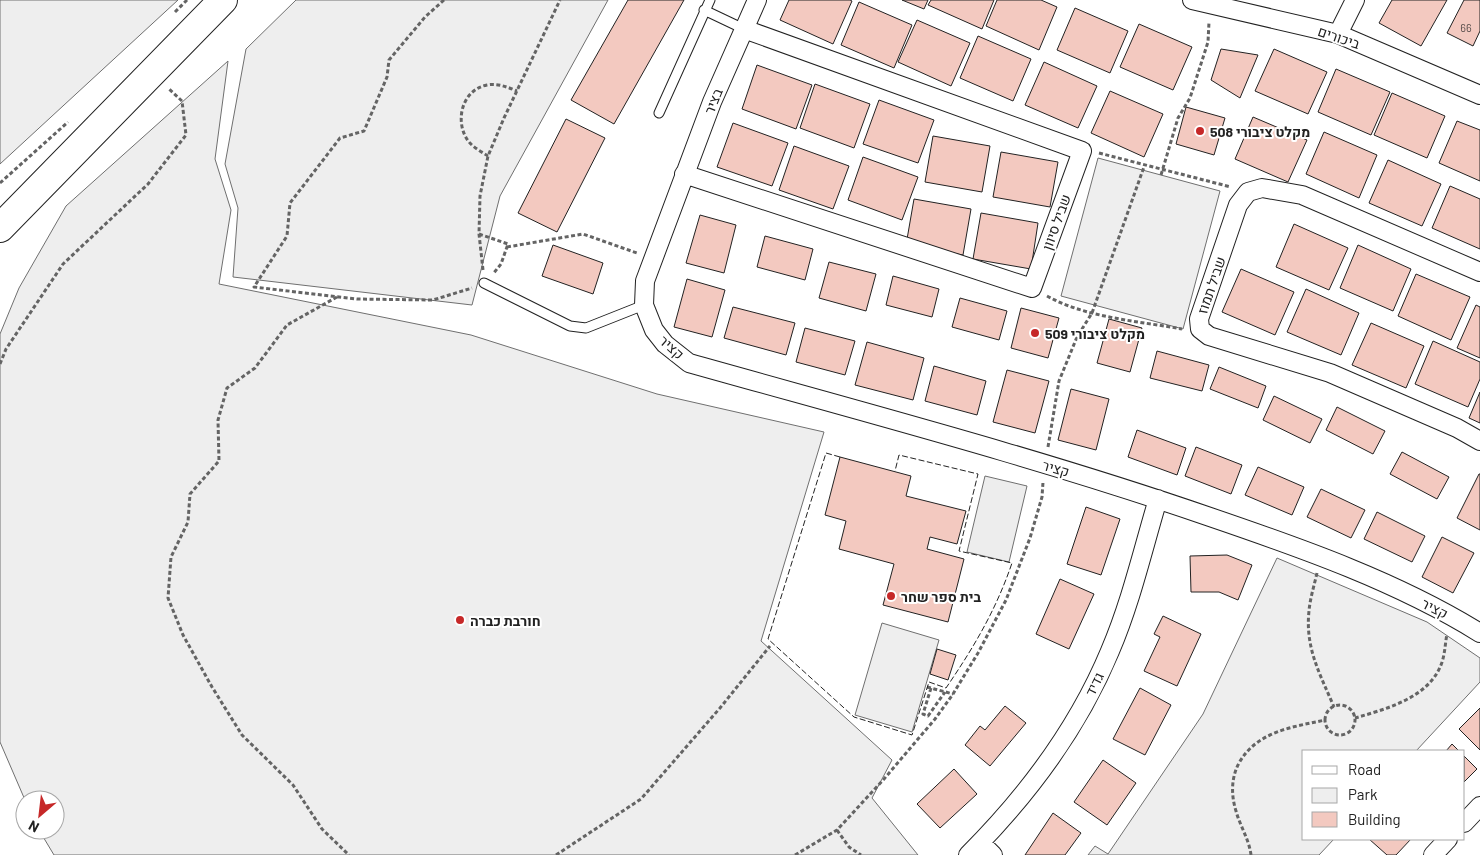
<svg xmlns="http://www.w3.org/2000/svg" width="1480" height="855" viewBox="0 0 1480 855" font-family="Barlow,Heebo,sans-serif">
	<style>
		.green { fill: #eee; stroke: #6f6f6f }
		.parking { fill: #ededed; stroke: #6f6f6f }
		.building { fill: #f3c9c0; stroke: #222 }
		.lines { fill: none; stroke-linecap: round; stroke-linejoin: round }
		.lane-casing { stroke: #222; stroke-width: 11 }
		.street-casing { stroke: #222; stroke-width: 20 }
		.primary-casing { stroke: #222; stroke-width: 30 }
		.path { stroke: #646464; stroke-width: 3; stroke-dasharray: 4 2.5; stroke-linecap: butt }
		.lane { stroke: #fff; stroke-width: 9 }
		.street { stroke: #fff; stroke-width: 18 }
		.primary { stroke: #fff; stroke-width: 28 }
		.fence { stroke: #222; stroke-width: 1; stroke-dasharray: 6 2.5; stroke-linecap: butt }
		.poi-dot { fill: #c62828; stroke: #fff; stroke-width: 2 }
		.labels { text-anchor: middle; dominant-baseline: central; stroke-width: 4; stroke-linejoin: round; paint-order: stroke }
		.number-label { font-size: 11px; fill: #564c4a }
		.street-label { font-size: 14px; fill: #222; stroke: #fff }
		.poi-label { font-size: 14px; font-weight: bold; fill: #222; stroke: #fff; text-anchor: start }
	</style>
	<rect width="100%" height="100%" fill="#fff"/>
	<!-- green -->
	<path class="green" d="M0 0H178L0 164Z
		M296 0H608L500 196 472 305 233 277 238 208 225 164 246 49Z
		M228 61 215 159 231 210 219 284 471 335 657 394 824 432 761 641 892 760 872 798 918 855H54L39 830H55V800H25L0 742V334L19 288 66 206Z
		M1098 158 1220 191 1183 329 1061 296Z
		M1277 558 1427 622 1480 658V682L1416 751H1304V839H1334L1319 855H1088L1095 846 1108 854 1203 714Z
		M882 623 939 640 912 732 855 715Z"/>
	<!-- parking -->
	<path class="parking" d="M985 476 1027 486 1009 562 967 552Z"/>
	<!-- building -->
	<path class="building" d="M628 0H684L614 124 571 100Z
		M789 0H850L852 1 833 44 780 20Z
		M902 0H928L924 9Z
		M931 0H994L982 29 928 5Z
		M997 0H1041L1057 7 1039 50 986 26Z
		M1392 0H1447L1421 46 1379 23Z
		M1464 0H1480V31L1473 46 1447 33Z
		M859 2 912 25 894 68 841 45Z
		M1075 8 1128 31 1110 73 1057 50Z
		M917 20 970 43 951 86 898 62Z
		M1139 24 1192 47 1173 90 1120 67Z
		M978 36 1031 59 1013 101 960 78Z
		M1221 49 1258 55 1240 98 1211 80Z
		M1274 49 1327 72 1308 114 1255 91Z
		M1044 62 1097 86 1078 128 1025 105Z
		M757 65 812 85 796 129 742 109Z
		M1336 69 1390 92 1371 135 1318 112Z
		M815 84 870 104 854 148 800 128Z
		M1110 91 1163 114 1144 157 1091 133Z
		M1392 93 1445 116 1427 158 1374 135Z
		M879 100 934 120 918 163 863 144Z
		M1186 107 1225 118 1214 155 1176 144Z
		M1253 117 1307 140 1288 182 1235 159Z
		M566 119 605 138 557 232 518 213Z
		M1457 121 1480 130V181L1439 163Z
		M733 123 788 143 772 186 717 167Z
		M1324 132 1377 155 1359 198 1306 174Z
		M933 136 990 146 982 192 925 182Z
		M794 146 849 166 833 209 779 190Z
		M1001 152 1058 162 1050 207 993 197Z
		M863 157 918 177 902 220 848 200Z
		M1388 160 1441 184 1422 226 1369 203Z
		M1450 186 1480 199V249L1432 228Z
		M914 199 971 209 963 255 906 245Z
		M981 213 1038 223 1031 269 973 259Z
		M700 215 736 225 724 273 686 263Z
		M1294 224 1348 248 1329 290 1276 267Z
		M765 236 813 249 805 280 757 267Z
		M553 245 603 263 593 294 542 276Z
		M1358 245 1411 269 1393 311 1340 288Z
		M829 262 876 274 866 311 819 298Z
		M1241 269 1294 292 1275 335 1222 312Z
		M1416 274 1470 297 1451 340 1398 316Z
		M893 276 939 289 932 317 886 305Z
		M687 279 725 290 712 337 674 327Z
		M1306 289 1359 313 1341 355 1287 332Z
		M960 298 1007 311 999 340 952 327Z
		M1476 305 1480 307V358L1457 348Z
		M733 307 795 323 786 355 724 338Z
		M1021 308 1059 318 1048 358 1011 348Z
		M1109 319 1142 328 1130 372 1097 363Z
		M1371 323 1424 346 1406 388 1352 365Z
		M805 328 855 341 845 375 796 362Z
		M1433 341 1480 362V379L1468 407 1415 384Z
		M867 342 924 358 913 400 855 385Z
		M1157 351 1209 365 1202 391 1150 378Z
		M934 366 986 381 977 415 925 401Z
		M1219 367 1266 386 1258 408 1210 389Z
		M1007 370 1049 381 1035 433 993 422Z
		M1071 389 1109 399 1096 450 1058 440Z
		M1480 392V423L1469 418Z
		M1274 396 1322 419 1310 443 1263 420Z
		M1337 407 1385 431 1373 454 1326 430Z
		M1137 430 1186 448 1177 475 1128 457Z
		M1196 447 1242 465 1231 494 1185 476Z
		M1402 452 1449 477 1437 499 1390 474Z
		M840 457 911 476 906 496 966 511 957 544 930 537 927 549 964 559 948 622 883 605 894 564 839 549 846 521 825 515Z
		M1258 467 1304 487 1292 515 1245 495Z
		M1479 474H1480V530L1457 518Z
		M1321 489 1365 510 1351 538 1307 517Z
		M1086 507 1120 519 1101 575 1067 564Z
		M1377 512 1425 536 1412 562 1364 539Z
		M1442 537 1474 553 1453 593 1422 577Z
		M1227 555 1252 565 1238 600 1219 592H1191L1190 556Z
		M1060 579 1094 594 1069 649 1036 634Z
		M1163 616 1201 634 1177 686 1144 671 1160 637 1154 634Z
		M937 649 956 655 948 680 930 674Z
		M1140 688 1171 705 1145 755 1113 739Z
		M1005 706 1026 723 990 766 965 745 980 726 985 730Z
		M1480 708V750L1459 729Z
		M1452 744 1459 751H1446Z
		M1464 756 1477 769 1464 782Z
		M1103 760 1136 783 1107 825 1074 802Z
		M954 769 977 794 940 828 917 804Z
		M1053 813 1081 833 1065 855H1025Z
		M1369 839H1411L1396 855H1387Z"/>
	<g class="lines">
		<defs>
			<path id="lane" d="M704 10 744 29
				M659 113 710 0
				M484 283 570 326 586 328 644 305"/>
			<path id="street" d="M757 0 712 102 645 281 644 305 654 330 665 344 689 363C863 412 1039 458 1210 517 1301 548 1398 582 1480 633
				M1192 0 1338 34 1480 95
				M1338 34 1355 0
				M684 174 1032 288 1082 151 744 29
				M1480 272 1302 195 1262 188 1248 192 1238 205 1199 319 1200 329 1209 336 1330 373 1457 428 1480 441
				M1464 823 1480 806
				M981 843 993 855
				M968 855C1027 796 1078 728 1110 651 1131 602 1143 549 1158 499
				M1433 855 1448 839"/>
			<path id="primary" d="M0 228 223 0"/>
		</defs>
		<!-- lane casing -->
		<use href="#lane" class="lane-casing"/>
		<!-- street casing -->
		<use href="#street" class="street-casing"/>
		<!-- primary casing -->
		<use href="#primary" class="primary-casing"/>
		<!-- path -->
		<path class="path" d="M444 0 425 17 389 60 387 77 364 131 340 138 290 203 287 236 254 287 357 299 433 300 472 288
			M175 12 187 0
			M1099 153 1231 187
			M488 156C482 152 474 148 469 142 454 123 461 90 487 85 498 83 507 87 517 91
			M1161 175 1178 118 1190 98 1208 42 1209 22
			M0 183 68 122
			M479 234 508 244 501 264 493 274
			M507 247 583 234 637 253
			M483 270 479 234 480 196 488 156 504 118 560 0
			M1047 296C1087 318 1138 321 1182 329
			M337 297 287 325 255 368 227 388 218 420 219 461 190 494 188 522 171 557 168 598 183 635 212 687 242 735 293 785 322 829 349 855
			M0 364 6 349 63 264 148 184 186 135 182 101 169 89
			M1048 447 1059 381 1077 337 1092 313 1145 164
			M1317 573C1314 586 1310 599 1309 611 1305 648 1320 674 1334 707
			M927 687 953 694
			M931 688 923 714 928 716 945 692
			M1325 720a15 15 0 1 1 30 0a15 15 0 1 1-30 0Z
			M1355 718C1386 709 1428 698 1441 665 1445 655 1445 644 1447 634
			M837 830 849 847 861 855
			M556 855 641 799 720 708 770 646
			M795 855 837 830 884 779 935 719 953 694 978 653 1006 600 1030 538 1042 497 1043 482
			M1251 855C1249 839 1240 826 1236 811 1231 795 1231 778 1239 763 1257 731 1293 727 1325 720"/>
		<!-- lane -->
		<use href="#lane" class="lane"/>
		<!-- street -->
		<use href="#street" class="street"/>
		<!-- primary -->
		<use href="#primary" class="primary"/>
		<!-- fence -->
		<path class="fence" d="M840 457 826 453 768 639 854 717 912 735 929 682 946 688C974 647 996 610 1012 563L959 551 978 474 899 455 895 471"/>
	</g>
	<!-- markers -->
	<g class="poi-dot">
		<circle cx="1200" cy="131" r="5"/>
		<circle cx="1035" cy="333" r="5"/>
		<circle cx="891" cy="596" r="5"/>
		<circle cx="460" cy="620" r="5"/>
	</g>
	<g class="labels">
		<!-- number labels -->
		<g class="number-label">
			<text x="1466" y="27">66</text>
		</g>
		<!-- street labels -->
		<g class="street-label">
			<text transform="translate(1339 37) rotate(19)">ביכורים</text>
			<text transform="translate(713 101) rotate(-68)">בציר</text>
			<text transform="translate(1056 222) rotate(-70)">שביל סיוון</text>
			<text transform="translate(1211 285) rotate(-71)">שביל תמוז</text>
			<text transform="translate(672 347) rotate(42)">קציר</text>
			<text transform="translate(1056 468) rotate(16)">קציר</text>
			<text transform="translate(1435 608) rotate(27)">קציר</text>
			<text transform="translate(1094 684) rotate(-64)">גדיד</text>
		</g>
		<!-- poi labels -->
		<g class="poi-label">
			<text x="1210" y="131">מקלט ציבורי 508</text>
			<text x="1045" y="333">מקלט ציבורי 509</text>
			<text x="901" y="596">בית ספר שחר</text>
			<text x="470" y="620">חורבת כברה</text>
		</g>
	</g>
	<!-- legend -->
	<rect x="1302" y="750" width="162" height="90" fill="#ffffff" stroke="#a7a7a7"/>
	<rect x="1312" y="766" width="25" height="8" fill="#ffffff" stroke="#a7a7a7"/>
	<text x="1348" y="775" font-size="15" fill="#222222">Road</text>
	<rect x="1312" y="788" width="25" height="15" fill="#eeeeee" stroke="#a7a7a7"/>
	<text x="1348" y="800" font-size="15" fill="#222222">Park</text>
	<rect x="1312" y="812" width="25" height="15" fill="#f3c9c0" stroke="#a7a7a7"/>
	<text x="1348" y="825" font-size="15" fill="#222222">Building</text>
	<!-- north arrow -->
	<g transform="translate(40 815) rotate(208)"><circle r="24" fill="#ffffff" stroke="#a7a7a7"/>
	<path d="M0-4L9 19L0 12L-9 19Z" fill="#c62828"/>
	<text y="-8" font-size="14" font-weight="bold" text-anchor="middle" fill="#222222">N</text>
	</g>
</svg>
